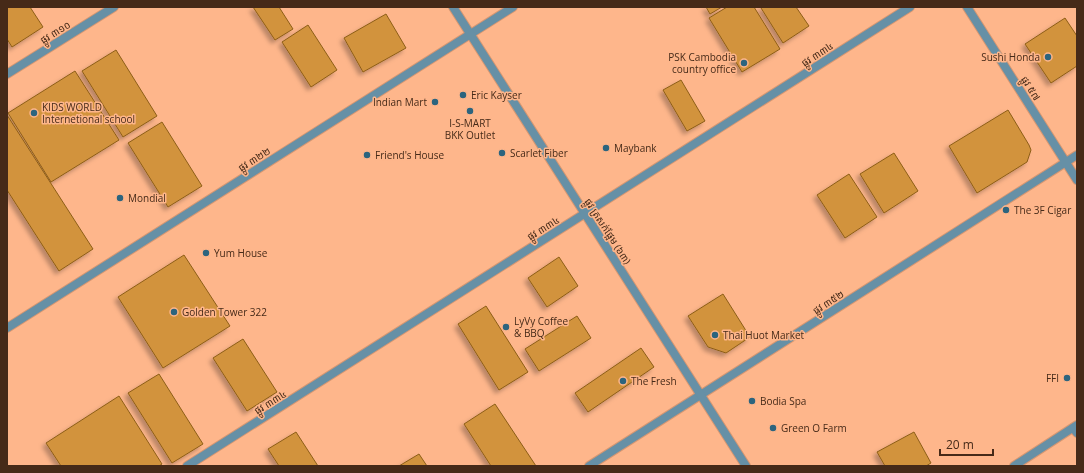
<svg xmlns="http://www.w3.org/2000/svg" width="1084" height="473" viewBox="0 0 1084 473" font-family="'Open Sans','Noto Sans Khmer',sans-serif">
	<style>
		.building { fill: #d2933c; stroke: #8d5e18; filter: url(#shadow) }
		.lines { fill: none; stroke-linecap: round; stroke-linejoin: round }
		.service-casing { stroke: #d69772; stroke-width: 10 }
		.minor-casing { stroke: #d69772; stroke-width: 10 }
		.tertiary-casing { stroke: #d69772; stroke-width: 10 }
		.service { stroke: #6690a6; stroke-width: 8 }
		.minor { stroke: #6690a6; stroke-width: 8 }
		.tertiary { stroke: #6690a6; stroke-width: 8 }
		.poi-dot { fill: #2c647e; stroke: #feb68b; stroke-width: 1.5 }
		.labels { text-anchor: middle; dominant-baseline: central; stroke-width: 3; stroke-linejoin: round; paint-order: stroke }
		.street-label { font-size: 10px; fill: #462a18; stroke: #feb68b }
		.poi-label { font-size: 10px; fill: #462a18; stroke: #feb68b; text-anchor: start }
	</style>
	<defs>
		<filter id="shadow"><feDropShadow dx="-3.5" dy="3.5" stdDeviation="2" flood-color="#0004"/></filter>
	</defs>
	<rect width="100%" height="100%" fill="#feb68b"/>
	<!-- building -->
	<path class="building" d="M7 7H30L43 27 12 47 7 39Z
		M253 7H279L293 29 275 40Z
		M706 7H722L710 14Z
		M727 7H754L780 49 742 72 709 18Z
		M761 7H796L809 26 783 43 761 8Z
		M386 14 406 48 363 72 344 38Z
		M1065 18 1077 36V66L1051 83 1025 44Z
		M308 25 337 70 311 87 282 42Z
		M116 50 157 116 123 137 82 71Z
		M75 71 119 140 51 182 8 113Z
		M681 80 705 121 687 131 663 90Z
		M1008 110 1029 145 1031 150 1027 162 977 193 949 146Z
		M7 115 93 249 59 271 7 190Z
		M162 122 202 186 168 207 128 143Z
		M894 153 918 191 884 213 860 174Z
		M849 174 877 217 845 238 817 195Z
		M184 255 230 326 163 368 118 297Z
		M559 257 578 286 547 307 528 278Z
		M723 294 750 337 726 353 708 347 688 316Z
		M486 306 528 372 499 390 458 324Z
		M577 316 591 338 539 371 525 349Z
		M243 339 277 392 247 411 213 358Z
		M641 348 654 367 588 412 575 393Z
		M159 374 203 444 172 463 128 393Z
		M119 396 162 464 159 466H61L46 443Z
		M495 404 536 466H491L464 424Z
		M296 432 318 466H279L268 449Z
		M914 432 931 463 926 466H885L877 452Z
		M419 454 427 466H399Z"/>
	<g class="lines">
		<defs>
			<path id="service" d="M1073 428 1077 433"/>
			<path id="minor" d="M967 7 1077 180
				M7 328 513 7
				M187 466 910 7
				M589 466 1077 155"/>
			<path id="tertiary" d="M453 7 746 466
				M7 74 114 7
				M1014 466 1077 425"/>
		</defs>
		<!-- service casing -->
		<use href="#service" class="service-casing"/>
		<!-- minor casing -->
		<use href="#minor" class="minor-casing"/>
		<!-- tertiary casing -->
		<use href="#tertiary" class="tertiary-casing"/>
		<!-- service -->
		<use href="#service" class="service"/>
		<!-- minor -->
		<use href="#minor" class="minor"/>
		<!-- tertiary -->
		<use href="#tertiary" class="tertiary"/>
	</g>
	<!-- markers -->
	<g class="poi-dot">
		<circle cx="1048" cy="57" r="4"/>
		<circle cx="744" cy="63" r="4"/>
		<circle cx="463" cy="95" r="4"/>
		<circle cx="435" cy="102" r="4"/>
		<circle cx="470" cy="111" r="4"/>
		<circle cx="34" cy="113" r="4"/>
		<circle cx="606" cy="148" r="4"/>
		<circle cx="502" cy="153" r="4"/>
		<circle cx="367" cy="155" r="4"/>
		<circle cx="120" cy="198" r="4"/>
		<circle cx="1006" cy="210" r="4"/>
		<circle cx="206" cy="253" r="4"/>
		<circle cx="174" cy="312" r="4"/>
		<circle cx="506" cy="327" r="4"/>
		<circle cx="715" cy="335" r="4"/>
		<circle cx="1067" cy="378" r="4"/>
		<circle cx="623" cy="381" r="4"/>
		<circle cx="752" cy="401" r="4"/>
		<circle cx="773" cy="428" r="4"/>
	</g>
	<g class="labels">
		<!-- street labels -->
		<g class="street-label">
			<text transform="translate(55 32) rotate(-32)">ផ្លូវ ៣១០</text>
			<text transform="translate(817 54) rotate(-33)">ផ្លូវ ៣៣៤</text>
			<text transform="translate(1031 88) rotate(58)">ផ្លូវ ៥៧</text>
			<text transform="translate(254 159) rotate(-32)">ផ្លូវ ៣២២</text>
			<text transform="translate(543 228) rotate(-32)">ផ្លូវ ៣៣៤</text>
			<text transform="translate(608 231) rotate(57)">ផ្លូវ ត្រសក់ផ្អែម (៦៣)</text>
			<text transform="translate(828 302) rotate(-33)">ផ្លូវ ៣៥២</text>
			<text transform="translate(270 402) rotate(-32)">ផ្លូវ ៣៣៤</text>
		</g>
		<!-- poi labels -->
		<g class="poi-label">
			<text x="736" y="57" text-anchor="end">PSK Cambodia<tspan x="736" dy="12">country office</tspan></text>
			<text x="1040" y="57" text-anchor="end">Sushi Honda</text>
			<text x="471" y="95">Eric Kayser</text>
			<text x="427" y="102" text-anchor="end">Indian Mart</text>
			<text x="42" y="107">KIDS WORLD<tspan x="42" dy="12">Internetional school</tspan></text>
			<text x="470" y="123" text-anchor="middle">I-S-MART<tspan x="470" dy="12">BKK Outlet</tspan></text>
			<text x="614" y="148">Maybank</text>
			<text x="510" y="153">Scarlet Fiber</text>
			<text x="375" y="155">Friend's House</text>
			<text x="128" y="198">Mondial</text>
			<text x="1014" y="210">The 3F Cigar</text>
			<text x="214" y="253">Yum House</text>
			<text x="182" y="312">Golden Tower 322</text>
			<text x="514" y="321">LyVy Coffee<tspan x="514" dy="12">&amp; BBQ</tspan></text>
			<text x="723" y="335">Thai Huot Market</text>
			<text x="1059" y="378" text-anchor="end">FFI</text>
			<text x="631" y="381">The Fresh</text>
			<text x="760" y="401">Bodia Spa</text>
			<text x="781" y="428">Green O Farm</text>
		</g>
	</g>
	<!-- border -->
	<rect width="1084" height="473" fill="none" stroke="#462a18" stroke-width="16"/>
	<!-- scale -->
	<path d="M940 449v6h53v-6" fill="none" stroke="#462a18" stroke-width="2"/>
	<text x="946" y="449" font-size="12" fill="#462a18" stroke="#feb68b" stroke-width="3" paint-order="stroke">20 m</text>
</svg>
